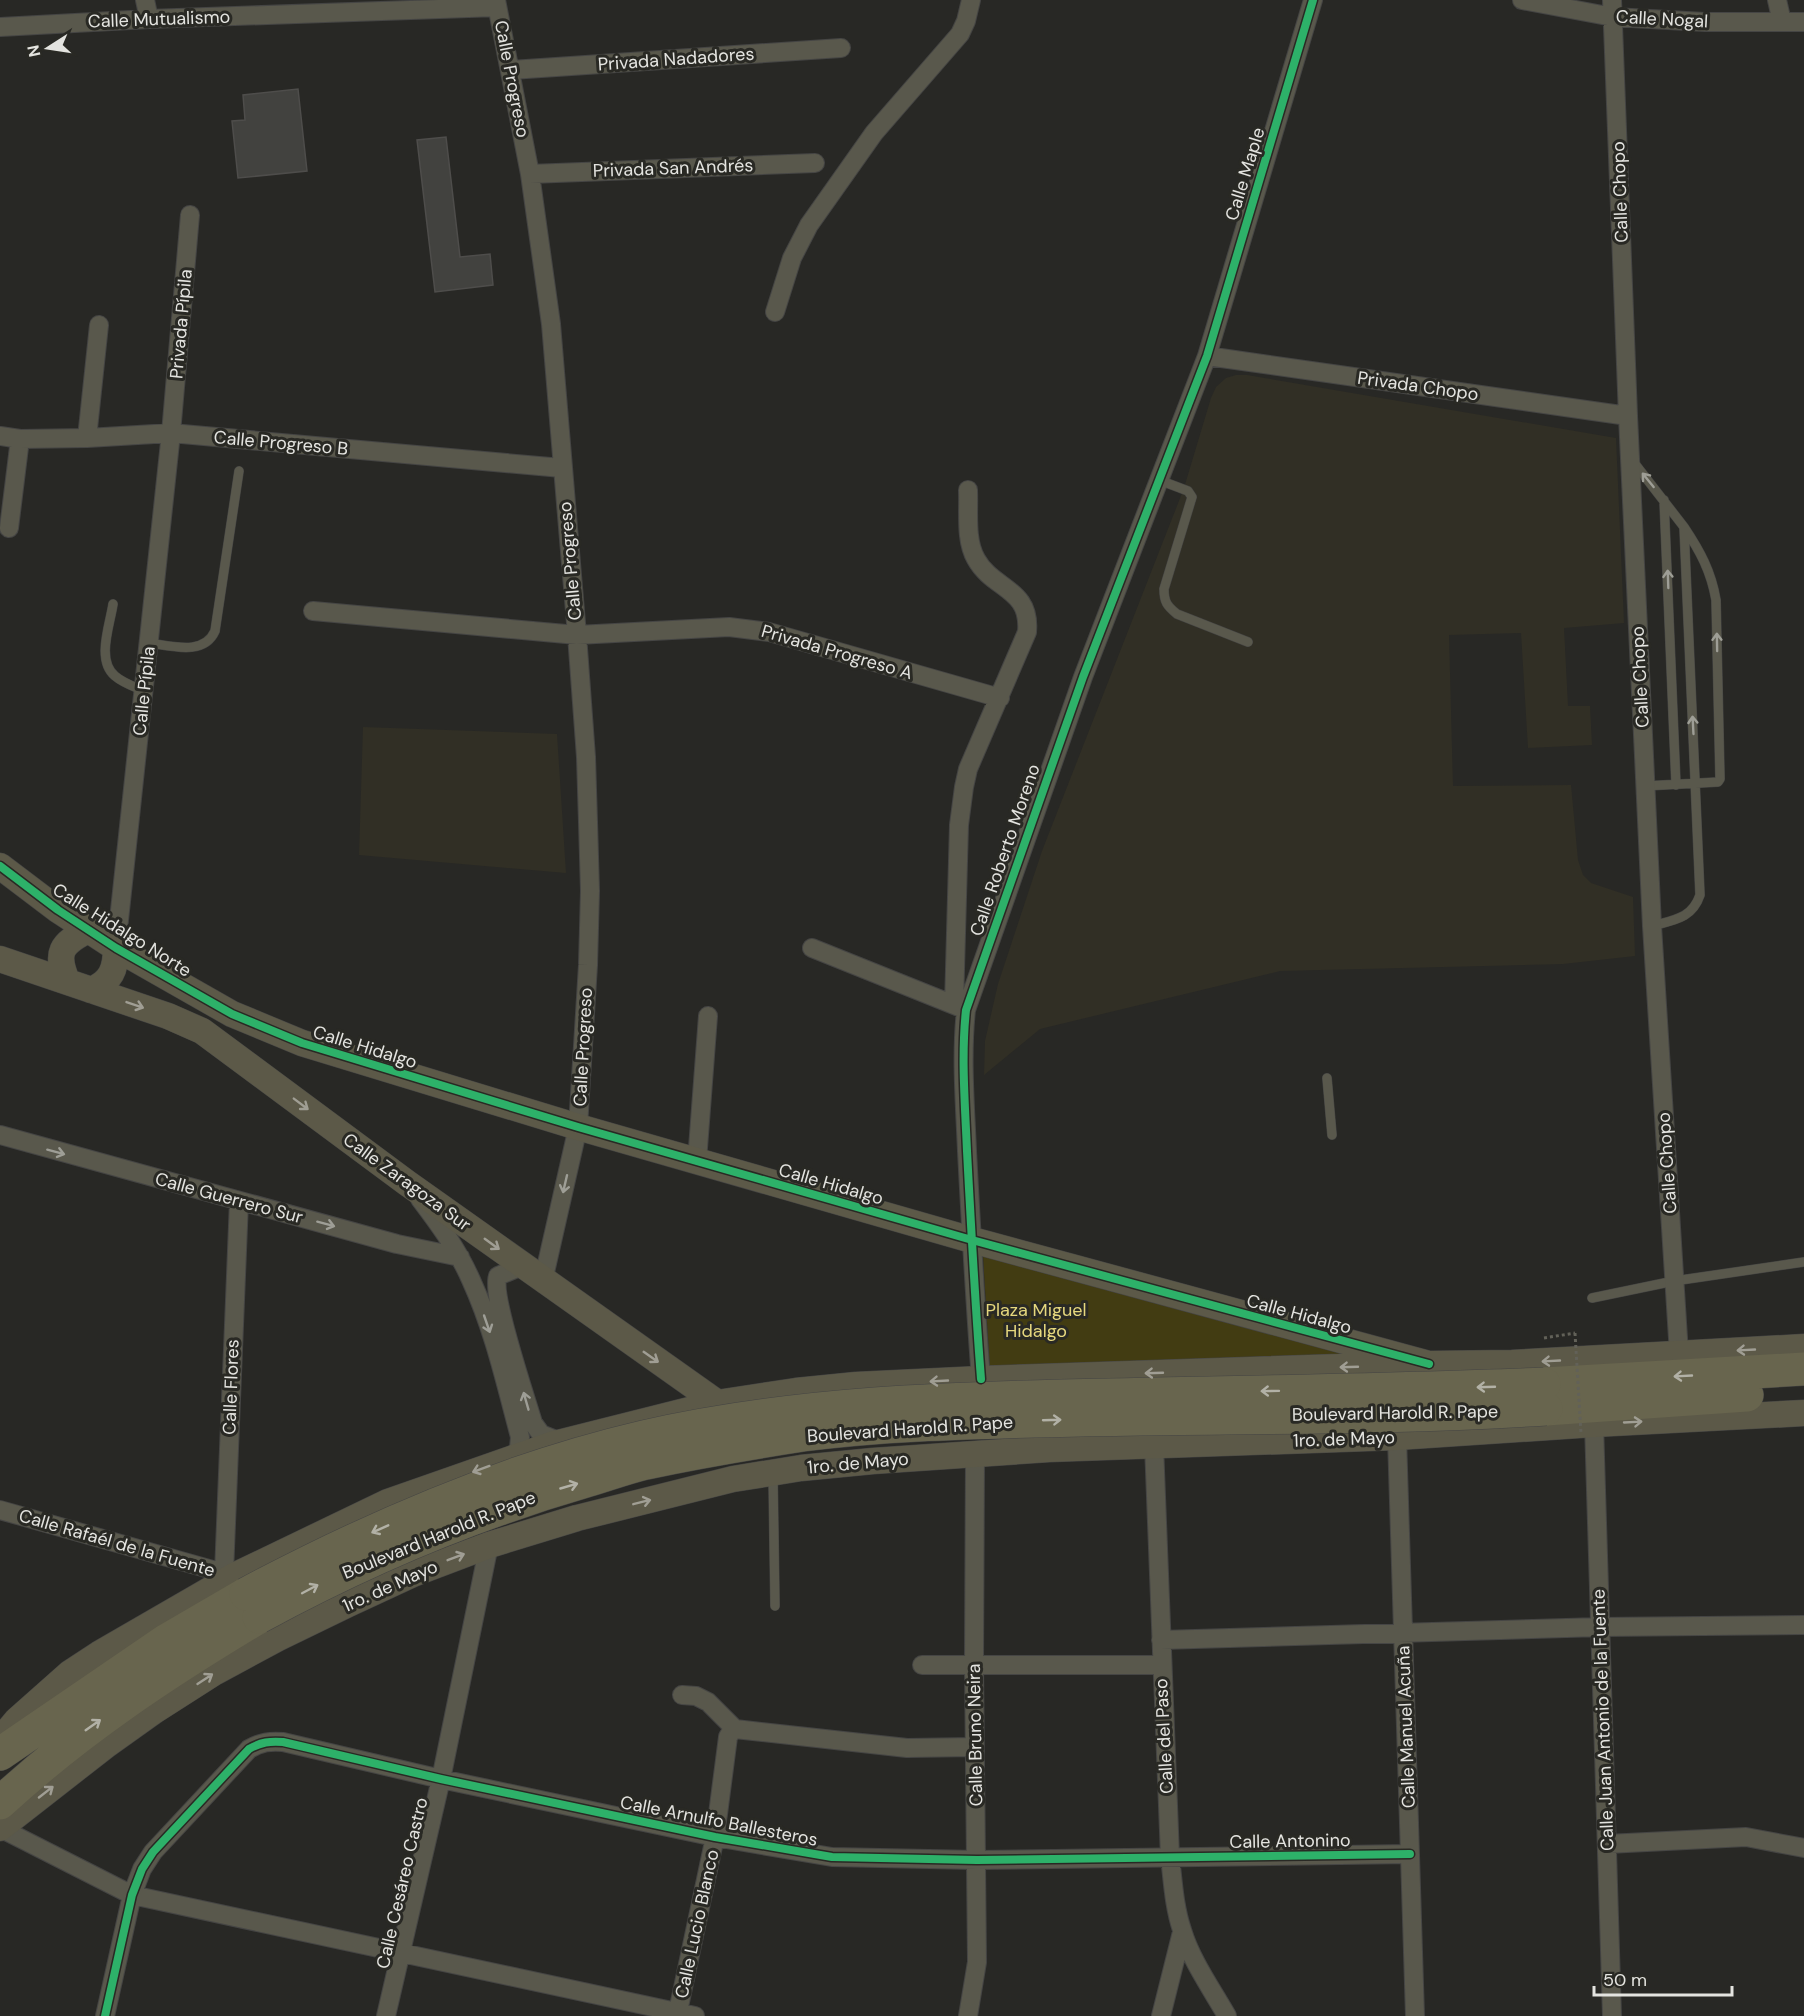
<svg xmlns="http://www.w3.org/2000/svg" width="1804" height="2016" viewBox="0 0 1804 2016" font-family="'DM Sans',sans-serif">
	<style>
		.built { fill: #312f25 }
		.green { fill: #423c12 }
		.building { fill: #42423f; stroke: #4e4d4b; stroke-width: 1.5 }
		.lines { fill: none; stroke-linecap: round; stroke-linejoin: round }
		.lane-casing { stroke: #454544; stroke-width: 10 }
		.street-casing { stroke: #454544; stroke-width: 20 }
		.secondary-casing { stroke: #454544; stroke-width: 27 }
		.highway-casing { stroke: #454544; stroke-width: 34 }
		.path { stroke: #626158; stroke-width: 3; stroke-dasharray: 3 3; stroke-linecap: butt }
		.lane { stroke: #59584c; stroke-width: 9 }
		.street { stroke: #59584c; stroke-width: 18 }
		.secondary { stroke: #5c5948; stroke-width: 26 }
		.highway { stroke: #68654e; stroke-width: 33 }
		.highway-bridge-casing { stroke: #454544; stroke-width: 34; stroke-linecap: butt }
		.path-bridge { stroke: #626158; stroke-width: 3; stroke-dasharray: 3 3; stroke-linecap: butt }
		.highway-bridge { stroke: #68654e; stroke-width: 33 }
		.cycleway-casing { stroke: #292924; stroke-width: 11 }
		.cycleway { stroke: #2db169; stroke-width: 8 }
		.oneway { stroke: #9e9e96 }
		.oneway2 { stroke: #a09e94 }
		.oneway3 { stroke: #b2b1a6 }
		.labels { text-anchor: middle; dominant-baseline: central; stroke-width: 6; stroke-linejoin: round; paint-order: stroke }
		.street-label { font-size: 18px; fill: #e4e4e0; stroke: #292924 }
		.park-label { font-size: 18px; fill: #e6d87e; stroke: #292924 }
	</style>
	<rect width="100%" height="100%" fill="#282825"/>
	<!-- built -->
	<path class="built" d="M1236 375H1247L1616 438 1624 623 1564 628 1568 706H1590L1592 745 1528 748 1521 633 1449 635 1453 786 1571 785 1578 860 1583 875 1591 883 1633 897 1635 956 1563 964 1280 971 1040 1029 984 1075 985 1041 998 984 1042 851 1184 488 1211 398 1216 387 1226 378Z
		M363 727 557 734 566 873 359 855Z"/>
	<!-- green -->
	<path class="green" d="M983 1255 1376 1358 990 1371Z"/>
	<!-- building -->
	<path class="building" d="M298 89 307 171 238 178 232 121 245 120 243 95Z
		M446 137 460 257 490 254 493 285 435 292 417 140Z"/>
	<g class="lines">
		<defs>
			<path id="lane" d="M1632 460 1684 527 1700 895C1692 919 1673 920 1652 926
				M1159 480 1188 491 1192 497 1164 589C1164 602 1167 606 1177 614L1248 642
				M1664 500 1676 785
				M113 604C110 625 96 660 115 676 123 683 135 687 144 691
				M149 643C172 646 204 656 215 631L239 471
				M1645 786 1718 782 1720 779 1716 600C1711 571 1700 551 1684 527
				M1327 1078 1332 1135
				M1592 1298 1674 1281 1804 1262
				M773 1474 775 1606"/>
			<path id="street" d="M145 0 149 19
				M496 0 530 174 551 324 577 635 586 757 588 822 590 891 588 965 578 1127 543 1281
				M1522 0 1613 17 1705 22H1804
				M1612 0 1628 416 1652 926 1679 1354
				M1777 0 1782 22
				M0 27 149 19 497 7
				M511 70 841 48
				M530 174 815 163
				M775 312 792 258 809 225 874 133 960 34 966 21 971 0
				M1207 356 1628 416
				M0 436 20 439 87 438 171 433 562 468
				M87 438 99 325
				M9 528 20 439
				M313 611 577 635 729 627 769 632 1000 698
				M116 948 171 433 190 215
				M812 948 964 1009
				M954 1005 959 825 964 787 968 769 1027 632C1031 588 993 590 976 559 965 540 969 512 968 490
				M0 1135 397 1244 460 1257
				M697 1161 708 1016
				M420 1199C439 1224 458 1250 471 1280 494 1330 506 1385 520 1437L519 1448 512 1458
				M522 1266 498 1276C490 1294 526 1398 533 1423L541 1434 561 1442
				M981 1379C975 1303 971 1227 967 1151 965 1104 961 1056 966 1010L1083 677 1207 356 1313 0
				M1594 1424 1612 2016
				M1397 1437 1415 2016
				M1154 1445 1170 1857C1173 1882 1174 1906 1182 1930 1191 1960 1211 1988 1227 2016
				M0 1510 234 1576
				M224 1573 239 1201
				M1161 1640 1600 1627 1804 1625
				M922 1665H1161
				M682 1695 696 1696 708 1702 735 1729 907 1748 974 1747
				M0 1828 132 1895 695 2016
				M1607 1844 1746 1837 1804 1848
				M105 2016 132 1895 142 1869 153 1852 249 1749C261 1742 270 1741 283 1742L441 1779 715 1837 832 1857 977 1860 1410 1854
				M386 2016 441 1779 489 1545
				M677 2016 715 1837 728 1737 731 1732 735 1729
				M968 2016 977 1962 974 1665 975 1454
				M1161 2016 1182 1932"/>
			<path id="secondary" d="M0 866 58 910 116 948 232 1014 302 1043 578 1127 972 1240 1429 1364 1512 1363 1804 1347
				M0 959 168 1016 202 1031 407 1183 726 1409
				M67 981C55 952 61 944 88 930
				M91 990C111 982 116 969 116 948
				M0 1740 17 1720 70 1673 99 1654 234 1576 388 1502 554 1444 717 1403 796 1391 856 1385 981 1379 1401 1365
				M0 1828 105 1746 154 1711 215 1672 278 1638 348 1604 415 1573 489 1545 577 1518 733 1479 801 1468 873 1461 1049 1449 1397 1437 1594 1424 1804 1413"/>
			<path id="highway" d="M1544 1384 1804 1369
				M1546 1409 1747 1395
				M0 1754 167 1640 246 1594
				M0 1803C79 1730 167 1672 259 1617"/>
		</defs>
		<!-- lane casing -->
		<use href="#lane" class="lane-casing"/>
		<!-- street casing -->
		<use href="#street" class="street-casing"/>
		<!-- secondary casing -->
		<use href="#secondary" class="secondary-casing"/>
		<!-- highway casing -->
		<use href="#highway" class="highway-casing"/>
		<!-- path -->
		<path class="path" d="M1544 1338 1575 1333"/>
		<!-- lane -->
		<use href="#lane" class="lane"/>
		<!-- street -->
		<use href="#street" class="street"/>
		<!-- secondary -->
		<use href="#secondary" class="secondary"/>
		<!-- highway -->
		<use href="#highway" class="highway"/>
		<defs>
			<path id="highway-bridge" d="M246 1594C370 1528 506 1469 643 1437 798 1402 951 1398 1109 1395 1254 1392 1399 1390 1544 1384
				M259 1617C362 1561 469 1515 583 1482 604 1476 625 1468 646 1463 698 1452 751 1443 803 1435 880 1425 958 1423 1035 1421 1205 1416 1377 1420 1546 1409"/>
		</defs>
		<!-- highway-bridge casing -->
		<use href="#highway-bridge" class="highway-bridge-casing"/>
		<!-- path-bridge -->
		<path class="path-bridge" d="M1575 1333 1581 1433"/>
		<!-- highway-bridge -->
		<use href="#highway-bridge" class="highway-bridge"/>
		<defs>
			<path id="cycleway" d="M0 866 58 910 116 948 232 1014 302 1043 578 1127 972 1240 1429 1364
				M981 1379C975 1303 971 1227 967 1151 965 1104 961 1056 966 1010L1083 677 1207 356 1313 0
				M105 2016 132 1895 142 1869 153 1852 249 1749C261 1742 270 1741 283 1742L441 1779 715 1837 832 1857 977 1860 1410 1854"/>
		</defs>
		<!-- cycleway casing -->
		<use href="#cycleway" class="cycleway-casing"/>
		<!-- cycleway -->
		<use href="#cycleway" class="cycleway"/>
	</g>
	<!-- one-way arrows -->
	<defs><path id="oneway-shaft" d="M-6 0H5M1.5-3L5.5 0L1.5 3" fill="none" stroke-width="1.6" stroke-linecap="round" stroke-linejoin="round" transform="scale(1.5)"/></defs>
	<g class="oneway">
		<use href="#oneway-shaft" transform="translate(1648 480) rotate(-129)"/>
		<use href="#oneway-shaft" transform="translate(1668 579) rotate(-92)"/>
		<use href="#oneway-shaft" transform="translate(1717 642) rotate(-91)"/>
		<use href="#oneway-shaft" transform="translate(1693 725) rotate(-93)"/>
		<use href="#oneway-shaft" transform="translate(56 1152) rotate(15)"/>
		<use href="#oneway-shaft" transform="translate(565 1184) rotate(103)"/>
		<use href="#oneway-shaft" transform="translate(326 1224) rotate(15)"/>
		<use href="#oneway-shaft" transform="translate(487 1324) rotate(71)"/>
		<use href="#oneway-shaft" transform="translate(526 1401) rotate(-106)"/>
	</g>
	<g class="oneway2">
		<use href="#oneway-shaft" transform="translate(135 1005) rotate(19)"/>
		<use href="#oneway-shaft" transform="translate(301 1104) rotate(37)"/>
		<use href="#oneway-shaft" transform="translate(492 1244) rotate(36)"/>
		<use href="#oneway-shaft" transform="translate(1746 1350) rotate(177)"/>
		<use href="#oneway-shaft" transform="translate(651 1357) rotate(35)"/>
		<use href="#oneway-shaft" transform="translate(1551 1361) rotate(177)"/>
		<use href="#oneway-shaft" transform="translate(1349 1367) rotate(178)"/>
		<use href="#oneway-shaft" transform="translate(1154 1373) rotate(178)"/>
		<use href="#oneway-shaft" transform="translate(939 1381) rotate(177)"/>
		<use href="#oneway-shaft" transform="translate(1633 1422) rotate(-3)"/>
		<use href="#oneway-shaft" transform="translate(481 1469) rotate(160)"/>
		<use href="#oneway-shaft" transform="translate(642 1502) rotate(-14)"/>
		<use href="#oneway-shaft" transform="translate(456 1557) rotate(-21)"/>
		<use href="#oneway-shaft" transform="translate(205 1679) rotate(-33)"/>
		<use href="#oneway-shaft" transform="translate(46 1792) rotate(-38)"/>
	</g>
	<g class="oneway3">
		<use href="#oneway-shaft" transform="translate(1683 1376) rotate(177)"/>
		<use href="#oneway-shaft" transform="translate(1486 1387) rotate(178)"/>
		<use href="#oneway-shaft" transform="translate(1270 1391) rotate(179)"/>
		<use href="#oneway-shaft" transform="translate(1052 1420) rotate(-2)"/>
		<use href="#oneway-shaft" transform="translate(569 1486) rotate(-16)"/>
		<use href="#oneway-shaft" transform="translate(380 1529) rotate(156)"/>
		<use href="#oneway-shaft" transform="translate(310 1589) rotate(-28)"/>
		<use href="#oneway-shaft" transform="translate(93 1725) rotate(-35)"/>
	</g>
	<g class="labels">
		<!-- street labels -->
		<g class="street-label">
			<text transform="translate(159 19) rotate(-2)">Calle Mutualismo</text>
			<text transform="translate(1662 19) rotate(3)">Calle Nogal</text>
			<text transform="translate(676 59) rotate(-4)">Privada Nadadores</text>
			<text transform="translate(512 79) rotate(79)">Calle Progreso</text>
			<text transform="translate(673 168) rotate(-2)">Privada San Andrés</text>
			<text transform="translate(1245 174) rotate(-73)">Calle Maple</text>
			<text transform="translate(1620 192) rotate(-92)">Calle Chopo</text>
			<text transform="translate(181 324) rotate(-85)">Privada Pípila</text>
			<text transform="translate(1418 386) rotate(8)">Privada Chopo</text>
			<text transform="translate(281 443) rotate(5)">Calle Progreso B</text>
			<text transform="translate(570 561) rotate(-95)">Calle Progreso</text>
			<text transform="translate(837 652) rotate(16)">Privada Progreso A</text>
			<text transform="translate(1640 677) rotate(-93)">Calle Chopo</text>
			<text transform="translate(144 691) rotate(-84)">Calle Pípila</text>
			<text transform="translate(1005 850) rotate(-71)">Calle Roberto Moreno</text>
			<text transform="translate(122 930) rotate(32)">Calle Hidalgo Norte</text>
			<text transform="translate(365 1047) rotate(17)">Calle Hidalgo</text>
			<text transform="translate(583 1047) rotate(-87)">Calle Progreso</text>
			<text transform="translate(1667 1163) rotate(-94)">Calle Chopo</text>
			<text transform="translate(407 1182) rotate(36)">Calle Zaragoza Sur</text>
			<text transform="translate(831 1184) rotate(16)">Calle Hidalgo</text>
			<text transform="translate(229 1198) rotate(15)">Calle Guerrero Sur</text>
			<text transform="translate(1299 1314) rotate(15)">Calle Hidalgo</text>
			<text transform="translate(231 1387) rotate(-88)">Calle Flores</text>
			<text transform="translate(1395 1413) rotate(-1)">Boulevard Harold R. Pape</text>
			<text transform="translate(910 1429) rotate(-4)">Boulevard Harold R. Pape</text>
			<text transform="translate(1344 1439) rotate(-2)">1ro. de Mayo</text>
			<text transform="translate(858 1463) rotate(-5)">1ro. de Mayo</text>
			<text transform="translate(439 1535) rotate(-22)">Boulevard Harold R. Pape</text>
			<text transform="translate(117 1543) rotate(16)">Calle Rafaél de la Fuente</text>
			<text transform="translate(390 1586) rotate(-24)">1ro. de Mayo</text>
			<text transform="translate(1603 1720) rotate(-92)">Calle Juan Antonio de la Fuente</text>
			<text transform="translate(1406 1727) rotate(-92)">Calle Manuel Acuña</text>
			<text transform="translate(975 1735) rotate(-91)">Calle Bruno Neira</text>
			<text transform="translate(1164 1736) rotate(-93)">Calle del Paso</text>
			<text transform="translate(719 1821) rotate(11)">Calle Arnulfo Ballesteros</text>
			<text transform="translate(1290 1841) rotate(-1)">Calle Antonino</text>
			<text transform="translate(402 1883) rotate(-77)">Calle Cesáreo Castro</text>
			<text transform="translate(697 1924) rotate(-78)">Calle Lucio Blanco</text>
		</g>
		<!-- park labels -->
		<g class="park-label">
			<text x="1036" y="1310">Plaza Miguel<tspan x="1036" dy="21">Hidalgo</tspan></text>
		</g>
	</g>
	<!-- north arrow -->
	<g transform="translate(48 48) rotate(258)" stroke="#292924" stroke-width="4.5" paint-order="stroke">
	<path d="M0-4.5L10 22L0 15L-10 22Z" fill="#e4e4e0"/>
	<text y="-9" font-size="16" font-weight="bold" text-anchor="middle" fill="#e4e4e0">N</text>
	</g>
	<!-- scale -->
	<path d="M1594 1986v9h138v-9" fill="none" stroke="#e4e4e0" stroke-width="3"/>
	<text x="1603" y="1986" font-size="18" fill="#e4e4e0" stroke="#292924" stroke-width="4.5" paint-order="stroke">50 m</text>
</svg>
